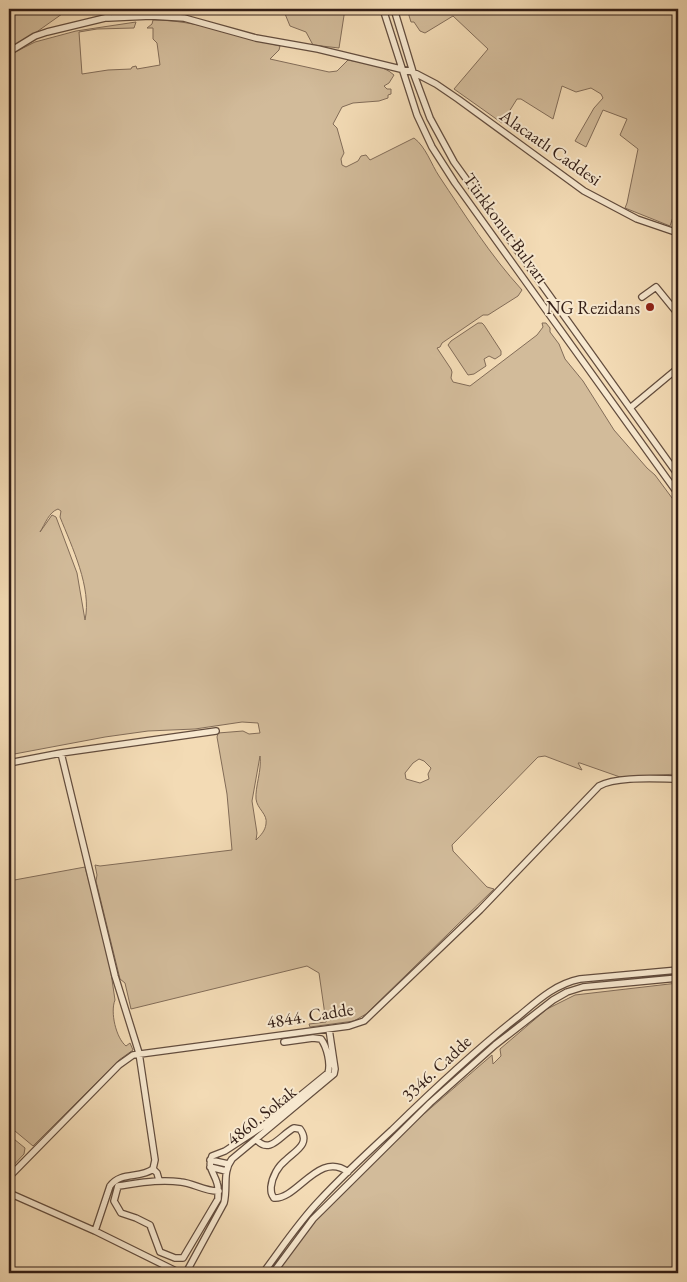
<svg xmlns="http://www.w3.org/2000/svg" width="687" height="1282" viewBox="0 0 687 1282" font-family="'EB Garamond',serif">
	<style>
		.green { fill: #d2bb9a; stroke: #826c58; fill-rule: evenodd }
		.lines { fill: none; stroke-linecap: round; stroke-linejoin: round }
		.minor-casing { stroke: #634d3e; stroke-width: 8 }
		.minor { stroke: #f7e8cf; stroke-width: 5.5 }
		.poi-dot { fill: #8f2418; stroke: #f7e8cf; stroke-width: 2 }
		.labels { text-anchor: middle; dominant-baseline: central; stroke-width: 4; stroke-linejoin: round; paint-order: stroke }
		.street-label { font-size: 18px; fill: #331e16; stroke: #f7e8cf }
		.poi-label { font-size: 18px; fill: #331e16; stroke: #f7e8cf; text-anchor: end }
	</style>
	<rect width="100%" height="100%" fill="#f3dbb5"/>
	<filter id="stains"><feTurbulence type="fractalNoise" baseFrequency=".004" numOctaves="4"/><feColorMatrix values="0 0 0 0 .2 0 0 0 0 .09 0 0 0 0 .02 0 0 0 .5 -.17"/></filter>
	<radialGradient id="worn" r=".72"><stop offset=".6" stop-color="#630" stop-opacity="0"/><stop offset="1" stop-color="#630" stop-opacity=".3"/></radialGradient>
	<!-- green -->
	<path class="green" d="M9 9H69L38 31 9 48Z
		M283 9H345L339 48 313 45 306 32 290 26Z
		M407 9H678V202L670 226 625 208 627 203 638 149 620 135 627 119 603 110 586 147 575 141 594 108 603 98 601 94 591 88 576 92 562 86 553 119 521 99H517L502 123 454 89 488 49 453 16 425 33 420 31 414 22H411Z
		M153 20C196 20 238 36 280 46L279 50 270 59 329 72 337 71 348 60C363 63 382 64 394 75L389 83 384 86 387 89H391V94L388 95V98L379 101 353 103 342 107 333 124 337 128 344 153 341 159 342 165 346 167 358 161 361 156 366 155 370 160 414 138C426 147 431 164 439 176 465 215 490 255 522 290L518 296 488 315H483L442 343 440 347 437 348 451 369 452 372 451 378 453 382 470 386 537 335 543 327 542 323H546L550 328V332L559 344 565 359 583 381 614 430 647 468 655 475 678 506V774L620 777 580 763H578L582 770 545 756 538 757 452 845 453 851 487 887 494 889 366 1014 354 1021 310 1027 309 1024 326 1022 319 973 307 966 131 1009 125 983 120 979 96 881 97 875 95 865 100 866 232 850 227 794 217 737 218 733 243 731 249 734 260 733 258 723 242 722 195 729 148 731 105 737 9 755V55L35 42 76 31 136 22 134 28 97 29 79 32 82 74 108 70 131 69 132 67 136 66 137 69 160 65 157 43 153 39V28H147L152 24ZM58 509 61 511 60 517C72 547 92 588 85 620L77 573 56 517 52 515 40 532C45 524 49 512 58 509ZM260 756C262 770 255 787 256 799 257 809 268 814 266 824 265 831 261 835 256 840L257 833 252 801ZM419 759 424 761 431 768 428 774 429 779 420 783 406 779 405 773 413 763Z
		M478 323H482L484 325 501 351V355L495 359 489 356 484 359 486 366 474 374 468 375 448 345 451 341Z
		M85 867 108 953 115 1000C110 1012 116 1038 126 1046L130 1043 133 1050 119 1060 33 1146 9 1126V881Z
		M678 983V1273H273L305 1229 387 1146 492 1055 493 1064 501 1056 500 1049 547 1009 575 995Z
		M9 1135 25 1148 24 1154 9 1170Z"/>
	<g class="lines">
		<defs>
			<path id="minor" d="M383 9 417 115 432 147 455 183 678 494
				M394 9 413 72 430 118 454 162 678 475
				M123 14 150 9
				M108 18 151 16 184 18 256 38 318 49 413 72 436 84 458 99 584 191 637 219 678 233
				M9 52 35 36 47 32 109 17
				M642 297 656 287 678 314
				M630 408 678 368
				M61 753 115 976 139 1053 155 1160 153 1169 157 1173 159 1180
				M9 763 61 753 216 731
				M256 1139C270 1156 281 1134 294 1128L300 1129C311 1144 295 1151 286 1160 278 1166 272 1177 271 1187 271 1192 271 1194 274 1198 297 1200 319 1150 348 1172
				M210 1160 228 1164
				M210 1167 226 1171
				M9 1177 119 1065 133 1055 349 1026 364 1021 480 910 599 786C617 776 657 779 678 779
				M219 1191C206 1192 193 1183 181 1182 159 1179 140 1183 118 1186L114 1201 121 1213 136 1218 150 1225 160 1252 175 1258H183L218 1199C218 1193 219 1188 217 1183 214 1172 207 1168 212 1156L225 1151 263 1126 328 1073C331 1064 327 1047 321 1039L313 1038 284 1042
				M9 1193 95 1231 176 1271 184 1272 187 1271 224 1203C228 1188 222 1172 232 1159L334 1074 335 1069 329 1029
				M95 1231 110 1186C121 1171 140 1179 153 1169
				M263 1273C281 1249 298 1223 319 1201 342 1176 367 1153 392 1130 433 1090 474 1051 519 1016 537 1001 555 984 580 979L678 970
				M273 1273 313 1219 430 1103 495 1045 553 1000 567 992 583 987 678 978"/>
		</defs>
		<!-- minor casing -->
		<use href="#minor" class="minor-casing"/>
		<!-- minor -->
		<use href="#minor" class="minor"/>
	</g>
	<!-- markers -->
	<circle class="poi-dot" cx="650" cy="307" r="5"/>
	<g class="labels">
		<!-- street labels -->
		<g class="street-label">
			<text transform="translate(551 147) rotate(35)">Alacaatlı Caddesi</text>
			<text transform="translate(506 228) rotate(54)">Türkkonut Bulvarı</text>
			<text transform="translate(310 1015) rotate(-9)">4844. Cadde</text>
			<text transform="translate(436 1068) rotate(-43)">3346. Cadde</text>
			<text transform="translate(261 1115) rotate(-39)">4860. Sokak</text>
		</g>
		<!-- poi labels -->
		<g class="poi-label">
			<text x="640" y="307">NG Rezidans</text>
		</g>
	</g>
	<!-- margin -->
	<rect width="687" height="1282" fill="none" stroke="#f3dbb5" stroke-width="30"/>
	<rect x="10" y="10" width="667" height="1262" fill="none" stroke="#331e16" stroke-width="2.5"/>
	<rect x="15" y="15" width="657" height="1252" fill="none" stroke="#331e16"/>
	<rect width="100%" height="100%" filter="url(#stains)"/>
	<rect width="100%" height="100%" fill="url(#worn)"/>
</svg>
